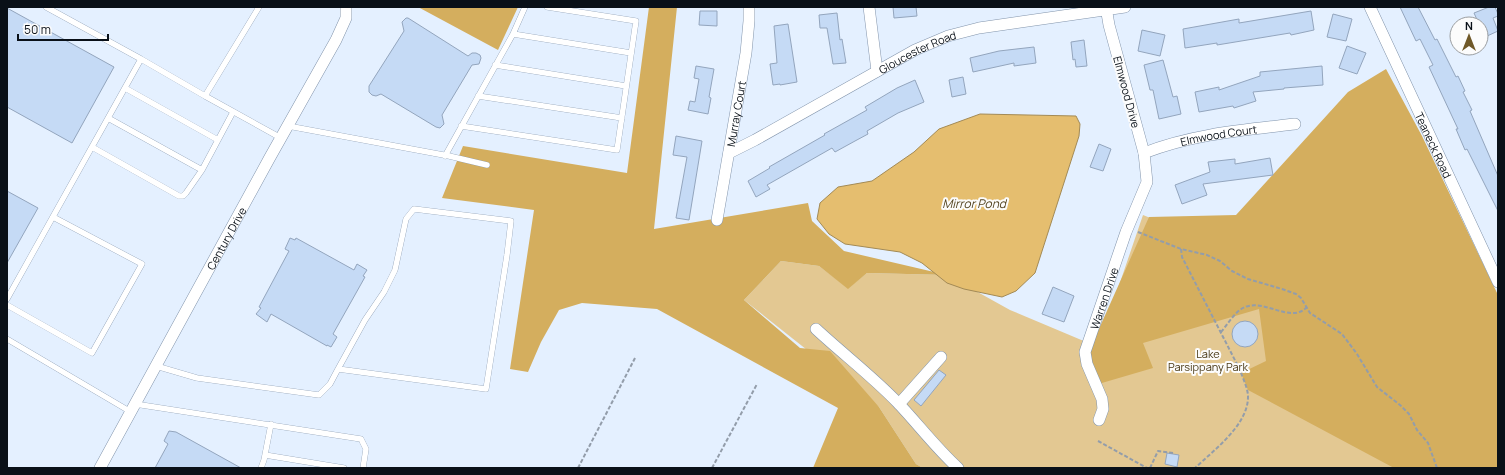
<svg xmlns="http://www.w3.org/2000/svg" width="1505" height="475" viewBox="0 0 1505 475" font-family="Manrope,sans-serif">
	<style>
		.green { fill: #e3c892 }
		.forest { fill: #d4ae5e }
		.water { fill: #e5be6f; stroke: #a38a55 }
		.building { fill: #c5daf5; stroke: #93a5bd }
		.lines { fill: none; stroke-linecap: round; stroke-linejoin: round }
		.lane-casing { stroke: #8294ab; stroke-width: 6 }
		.street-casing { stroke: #8294ab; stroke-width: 12 }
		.path { stroke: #939daa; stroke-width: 2; stroke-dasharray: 4 2; stroke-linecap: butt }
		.lane { stroke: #fff; stroke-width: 5.5 }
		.street { stroke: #fff; stroke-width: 11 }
		.labels { text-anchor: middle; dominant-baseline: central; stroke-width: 4; stroke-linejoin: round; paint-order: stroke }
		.street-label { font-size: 11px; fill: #091018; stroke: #fcfcfc }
		.park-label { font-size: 11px; fill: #493916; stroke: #fcfcfc }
		.water-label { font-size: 12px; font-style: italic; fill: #544421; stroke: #fcfcfc }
	</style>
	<rect width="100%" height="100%" fill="#e4f0ff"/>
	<!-- green -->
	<path class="green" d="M1143 215 1284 272 1453 468H923L916 464 879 407 744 300 781 261 819 266 848 288 867 273 947 275 1010 310 1098 347Z"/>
	<!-- forest -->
	<path class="forest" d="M418 7H518L498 50Z
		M649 7H677L654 229 808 203 812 221 844 251 947 275 867 273 848 289 819 266 781 261 744 300 800 348 830 351 879 407 916 464 923 468H813L838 408 657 309 582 303 559 310 541 342 528 372 510 369 534 210 442 198 463 146 627 173Z
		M1386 69 1422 136 1498 295V468H1394L1248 390 1241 373 1266 361 1259 309 1143 343 1153 368 1095 385 1085 360 1149 217 1236 215 1348 92Z"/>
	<!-- water -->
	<path class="water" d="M980 114 1076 116 1080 124 1079 136 1035 273 1016 291 1002 297 964 289 947 283 922 263 900 252 845 244 829 234 817 219 820 203 838 187 872 181 914 152 939 129Z"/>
	<!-- building -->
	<path class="building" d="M893 7H916L917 16 894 18Z
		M1400 7H1418L1435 40 1437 39 1456 77 1458 76 1465 91 1463 92 1472 110 1470 111 1498 176V211L1467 149 1465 150 1456 129H1458L1429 67 1433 65 1420 39 1416 41Z
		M1489 7H1495L1498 14V16L1493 18 1498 31 1485 37 1481 28V24H1479L1474 13Z
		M7 8 114 67 72 143 7 107Z
		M700 11H717V26L699 25Z
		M1311 11 1314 30 1291 35 1290 33 1217 45V43L1185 48 1183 29 1239 19V23Z
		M837 13 840 40 842 39 846 63 833 64 827 28H820L819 15Z
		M1333 14 1352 19 1346 41 1327 37Z
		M406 18H408L468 56 472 53H476L480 55 481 58 479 64 472 65 442 115 444 124 440 128 436 127 381 94 376 96 372 95 369 92V86L404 31 402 22Z
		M788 24 797 82 780 85V84L773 85 770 64 777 63 774 26Z
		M1142 30 1165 35 1160 56 1138 51Z
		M1084 40 1087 66 1076 67 1075 59 1073 60 1071 42Z
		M1347 46 1366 53 1357 74 1339 68Z
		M1034 47 1036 63 1014 66V63L973 72 970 58 999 51Z
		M1163 60 1173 97 1177 96 1181 114 1159 119 1153 90H1150L1144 65Z
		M696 66 714 69 709 97 711 98 708 114 688 110 690 101 695 102 699 79 694 78Z
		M1322 66 1323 85 1284 88V89L1253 92 1256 101 1234 108 1233 106 1199 112 1195 92 1219 87V90L1260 76V72Z
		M963 77 966 94 952 97 949 80Z
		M915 80 924 102 898 113 867 131 868 134 855 141 835 152 832 148 767 185 770 189 756 197 748 181 770 168 769 167 825 135 824 134 867 110 865 107 897 88Z
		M676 136 702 141 689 220 676 218 687 157 673 155Z
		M1099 144 1111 149 1103 171 1090 167Z
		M1270 158 1273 175 1203 184 1207 195 1182 204 1175 185 1210 172 1208 162 1235 159V164Z
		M7 191 38 208 7 263Z
		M290 238 295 240 296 238 354 270 357 264 367 270 363 276 365 277 333 334 337 337 331 347 327 345V346L271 314 267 322 256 314 261 308 259 307 289 251 285 249Z
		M1053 287 1074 296 1064 322 1042 314Z
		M1232 334a13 13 0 1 1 26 0a13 13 0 1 1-26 0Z
		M939 370 946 375 921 406 914 400Z
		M169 431 176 432 241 468H155L168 444 164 441Z
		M1167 453 1179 455 1177 467 1165 464Z"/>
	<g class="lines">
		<defs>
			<path id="lane" d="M259 7 205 96 281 138
				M513 34 631 53
				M141 59 205 96
				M495 65 626 86
				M478 96 622 118
				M108 118 202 170
				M288 126 449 156 487 165
				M461 126 617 150 636 21 547 7
				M218 140 233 112
				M92 147 179 196H183L186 193 202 170 218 140 125 88
				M445 156 513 34 525 7
				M7 299 141 59 46 7
				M7 305 92 353 142 264 53 217
				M7 339 131 412
				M156 366 197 378 319 395 330 384 338 369 486 389 507 255 511 221 414 209 406 219 395 270 384 292 365 320 338 369
				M135 404 361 439 366 449 363 468
				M265 455 344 468
				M261 468 264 460 271 424"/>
			<g id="street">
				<path d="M869 7 877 71"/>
				<path id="s1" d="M1370 7 1498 282"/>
				<path id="s2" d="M729 153 755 140 915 50 948 36 979 28 1125 7"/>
				<path id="s3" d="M1144 153C1192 134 1243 130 1295 124"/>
				<path id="s4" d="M717 220 746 53 749 21V7"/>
				<path d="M816 329C843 354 873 377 898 403 918 424 936 448 958 468"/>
				<path d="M899 404 941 357"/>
				<path id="s5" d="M1099 420 1103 409 1102 399 1087 364 1085 352 1126 232 1147 182 1144 153 1109 25 1106 7"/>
				<path id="s6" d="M100 468 269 159 336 40 346 18V7"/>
			</g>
		</defs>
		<!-- lane casing -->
		<use href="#lane" class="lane-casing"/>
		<!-- street casing -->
		<use href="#street" class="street-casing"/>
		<!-- path -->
		<path class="path" d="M1138 232 1181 249 1207 255 1220 261 1232 271 1248 279 1282 289 1296 294 1301 298 1310 313 1342 334 1357 354 1377 387 1400 405 1409 414 1417 430 1428 443 1437 468
			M1181 249 1182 257 1240 370C1243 379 1248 388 1248 397 1248 425 1214 450 1195 468
			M1221 332C1228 324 1235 311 1245 307 1265 299 1290 323 1306 308
			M1098 441 1147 468
			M578 468 635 358
			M712 468 757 384
			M1150 468 1158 451 1173 453"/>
		<!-- lane -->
		<use href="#lane" class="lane"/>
		<!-- street -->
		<use href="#street" class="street"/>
	</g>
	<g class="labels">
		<!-- street labels -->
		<g class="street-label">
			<text stroke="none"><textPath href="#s2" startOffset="214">Gloucester Road</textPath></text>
			<text transform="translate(1127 92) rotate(75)">Elmwood Drive</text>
			<text stroke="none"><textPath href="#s4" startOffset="108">Murray Court</textPath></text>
			<text stroke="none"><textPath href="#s3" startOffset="77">Elmwood Court</textPath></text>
			<text stroke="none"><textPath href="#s1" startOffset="152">Teaneck Road</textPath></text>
			<text stroke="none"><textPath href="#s6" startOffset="262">Century Drive</textPath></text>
			<text stroke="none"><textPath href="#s5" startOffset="129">Warren Drive</textPath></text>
		</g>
		<!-- park labels -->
		<g class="park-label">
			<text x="1208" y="353">Lake<tspan x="1208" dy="13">Parsippany Park</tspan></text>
		</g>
		<!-- water labels -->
		<g class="water-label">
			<text x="974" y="203">Mirror Pond</text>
		</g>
	</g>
	<!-- border -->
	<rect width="1505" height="475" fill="none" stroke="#091018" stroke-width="16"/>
	<!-- north arrow -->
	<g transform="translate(1469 36)"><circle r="19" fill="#fcfcfc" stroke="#9b9ea1"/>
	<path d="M0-3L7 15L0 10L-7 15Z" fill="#6f5828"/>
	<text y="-6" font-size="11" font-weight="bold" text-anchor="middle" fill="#091018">N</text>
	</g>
	<!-- scale -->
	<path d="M18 34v6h90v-6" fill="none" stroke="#091018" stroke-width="2"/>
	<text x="24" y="34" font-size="12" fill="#091018" stroke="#fcfcfc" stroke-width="3" paint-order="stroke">50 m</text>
</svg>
